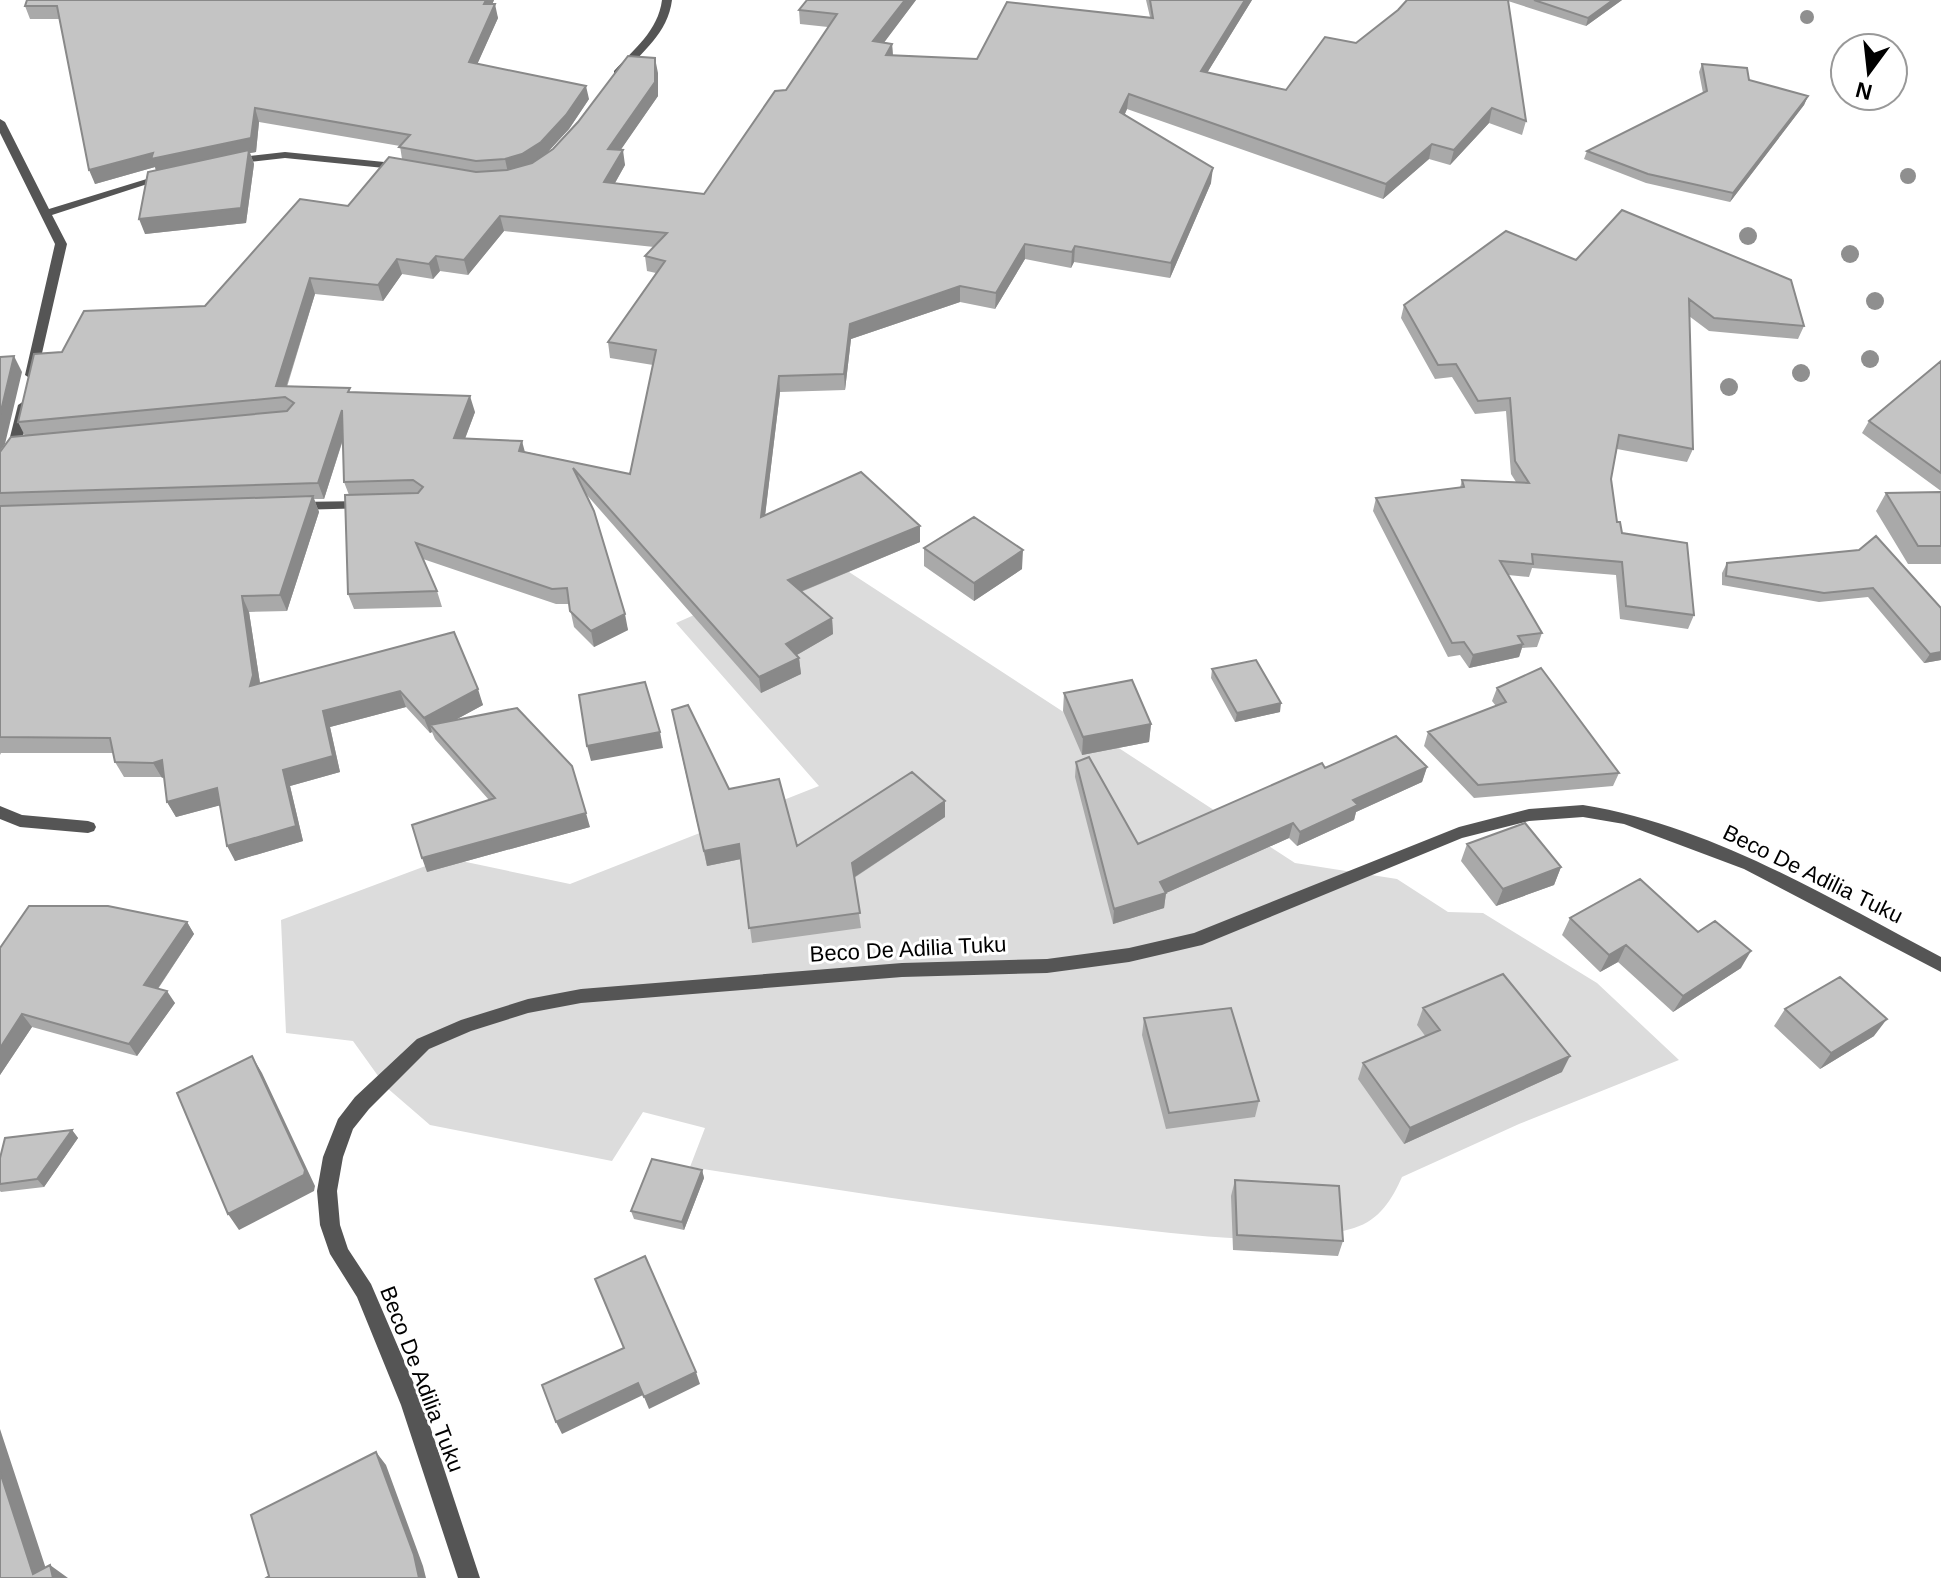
<svg xmlns="http://www.w3.org/2000/svg" width="1941" height="1578" viewBox="0 0 1941 1578" font-family="Helvetica,sans-serif">
	<style>
		.green { fill: #dcdcdc }
		.lines { fill: none; stroke-linecap: round; stroke-linejoin: round }
		.minor { fill: #555; fill-rule: evenodd }
		.tree { fill: #8f8f8f }
		.wall { fill: #a9a9a9; fill-rule: evenodd }
		.shaded-wall { fill: #898989 }
		.building { fill: #c4c4c4; stroke: #898989; stroke-width: 2; fill-rule: evenodd }
		.labels { text-anchor: middle; dominant-baseline: central; stroke-width: 6; stroke-linejoin: round; paint-order: stroke }
		.street-label { font-size: 22px; fill: #000; stroke: #fff }
	</style>
	<rect width="100%" height="100%" fill="#fff"/>
	<!-- green -->
	<path class="green" d="M826 557 1295 863 1397 879 1448 912 1483 913 1597 983 1679 1060 1519 1124 1402 1177C1392 1199 1380 1220 1354 1228 1282 1249 1192 1235 1118 1227 975 1212 833 1189 690 1167L705 1128 643 1112 612 1161 430 1125 386 1087 353 1041 286 1033 281 920 447 858 570 884 819 786 676 623Z"/>
	<g class="lines">
		<!-- minor -->
		<path class="minor" d="M662 0H672C668 33 642 52 622 75H614V71C634 49 658 31 662 0Z
			M0 119 5 122 49 209 163 174 172 176 52 215 67 244 37 375 31 379 25 375 55 244 0 133Z
			M285 152 404 164 409 167 404 170 285 158 232 164 227 161 232 158Z
			M24 401 30 405C25 427 22 458 0 468V455L8 445 18 405Z
			M365 501 370 502V508L296 510 289 506 296 502Z
			M1583 805C1712 826 1827 897 1941 957V972L1744 869 1624 824 1583 817 1529 821 1462 838 1202 945 1129 962 1047 973 902 977 581 1003 528 1013 471 1031 429 1049 369 1109 353 1129 343 1157 337 1191 340 1225 348 1249 371 1284 423 1405 480 1578H458L401 1405 357 1297 330 1254 320 1225 317 1191 323 1157 338 1119 355 1097 417 1039 461 1020 528 999 581 989 902 963 1047 959 1129 948 1194 933 1459 827 1529 809Z
			M0 806 22 815 88 821 94 823 96 827 94 831 88 833 20 827 0 819Z"/>
	</g>
	<!-- trees -->
	<g class="tree">
		<circle cx="1807" cy="17" r="7"/>
		<circle cx="1908" cy="176" r="8"/>
		<circle cx="1748" cy="236" r="9"/>
		<circle cx="1850" cy="254" r="9"/>
		<circle cx="1875" cy="301" r="9"/>
		<circle cx="1870" cy="359" r="9"/>
		<circle cx="1801" cy="373" r="9"/>
		<circle cx="1729" cy="387" r="9"/>
	</g>
	<!-- wall -->
	<path class="wall" d="M494 0 492 4 498 18 477 64 589 99 569 129 546 154 658 73V96L620 150 625 165 615 183 704 194 786 90 828 27 800 24 799 10 916 0 884 42 892 44 893 55 977 59 1150 17 1146 0H1252L1207 73 1286 90 1356 43 1398 10 1407 0H1622L1586 26 1508 1 1526 121 1522 135 1489 123 1450 165 1429 159 1383 199 1127 109 1125 114 1211 183 1170 278 1074 262 1071 268 1025 259 995 309 960 302 851 339 845 390 780 392 765 515 920 526V542L801 592 832 618 833 634 797 655 799 658 801 674 761 693 586 494 628 630 594 647 574 627 569 604H556L423 559 437 591 442 607 354 609 348 594 349 495 344 482 343 440 324 499H314L319 512 287 611 249 612 260 683 454 632 483 705 455 720 590 827 427 872 489 800 435 739 432 732 430 733 406 707 330 727 340 772 290 786 303 841 235 861 220 805 176 817 167 802 164 777H124L115 762 113 753H1L0 755V452L25 436 18 422 62 352 205 306 348 206 402 159 400 146 259 122 256 152 250 153 254 164 246 223 145 234 156 171 155 167 95 184 59 19H30L25 6ZM504 231 654 247 645 256 647 271 656 273 608 342 610 358 653 365 630 474 465 439 475 412 351 393 287 387 315 294 383 301 402 274 433 279 440 271 468 275Z
		M1702 64 1749 80 1808 96 1804 105 1730 202 1646 183 1584 159 1587 151 1703 93 1699 72Z
		M1576 260 1804 326 1798 339 1709 331 1689 316 1693 449 1687 462 1617 449 1611 479 1617 522 1622 533 1694 615 1688 629 1620 619 1616 575 1532 568 1529 577 1508 575 1542 633 1537 647 1522 648 1519 657 1469 668 1460 655 1448 657 1373 511 1376 498 1460 488 1462 480 1516 482 1511 474 1506 411 1475 414 1452 377 1435 379 1401 318 1404 305Z
		M1941 361V491L1862 433 1869 421Z
		M1941 492V564H1908L1876 511 1886 493Z
		M924 548 1022 569 974 601 924 566Z
		M1859 550 1941 660 1924 663 1868 597 1819 602 1722 585V573L1727 563Z
		M1212 669 1280 712 1235 722 1211 678Z
		M1497 688 1619 773 1613 786 1474 798 1424 746 1428 732 1496 706 1492 701Z
		M1064 693 1151 724 1149 742 1082 755 1063 711Z
		M675 726 729 789 797 846 945 817 854 878 861 928 752 943 741 859 707 866Z
		M1076 762 1138 844 1325 768 1427 767 1422 782 1356 812 1354 820 1297 846 1289 838 1166 893 1164 908 1113 924 1075 777Z
		M1467 844 1561 867 1554 885 1496 906 1461 861Z
		M1570 918 1698 932 1741 968 1673 1012 1618 962 1600 972 1562 935Z
		M187 922 194 934 158 989 175 1003 137 1056 32 1027 0 1075V948Z
		M1423 1008 1562 1072 1404 1144 1358 1079 1363 1063 1426 1037 1417 1025Z
		M1785 1009 1874 1036 1820 1069 1774 1026Z
		M1144 1018 1259 1101 1255 1117 1166 1129 1142 1035Z
		M72 1130 78 1138 44 1187 1 1192 0 1191V1158Z
		M702 1170 704 1178 684 1230 634 1219 631 1211Z
		M1235 1180 1343 1241 1338 1256 1233 1250 1231 1196Z"/>
	<!-- shaded-wall -->
	<path class="shaded-wall" d="M486 0H494L487 17 484 4Z
		M905 0H916L874 56 873 41Z
		M1245 0H1252L1199 86 1201 71Z
		M1613 0H1622L1586 26 1588 18Z
		M495 4 498 18 472 76 469 62Z
		M892 44 893 58 886 55Z
		M655 58 658 73V96L611 164 608 149Z
		M586 86 589 99 569 129 544 156 525 168 508 173 505 159Z
		M1129 94 1127 109 1119 126 1120 112Z
		M1808 96 1804 105 1730 202 1733 193Z
		M255 108 259 122 256 152 250 153 254 164 246 223 145 234 139 219 157 173 155 167 95 184 89 170Z
		M1492 108 1489 123 1450 165 1454 150Z
		M1432 144 1429 159 1383 199 1386 184Z
		M623 150 625 165 607 197 604 182Z
		M1213 168 1211 183 1170 278 1171 263Z
		M500 216 504 231 468 275 464 260Z
		M1025 244V259L995 309 996 293Z
		M1075 246 1074 262 1071 268 1072 252Z
		M436 256 440 271 433 279 429 264Z
		M397 259 402 274 383 301 378 285Z
		M310 278 315 294 283 397 276 386Z
		M960 286V302L851 339 845 390 844 374 850 324Z
		M14 356 22 372 5 444 0 451V415Z
		M779 376 780 392 763 533 761 517Z
		M470 396 475 412 459 454 454 438Z
		M342 410 347 426 324 499 318 483Z
		M522 441 526 456 519 451Z
		M313 496 319 512 287 611 280 595Z
		M920 526V542L790 596 788 580Z
		M1023 550 1022 569 974 601V583Z
		M242 596 249 612 261 690 250 686Z
		M625 614 628 630 594 647 591 631Z
		M832 618 833 634 788 660 786 644Z
		M1523 644 1519 657 1469 668 1473 655Z
		M1941 652V660L1924 663 1930 654Z
		M799 658 801 674 761 693 759 677Z
		M478 689 483 705 435 731 430 725 432 732 430 733 424 718Z
		M400 691 406 707 330 727 340 772 290 786 303 841 235 861 227 846 323 711Z
		M1281 703 1280 712 1235 722 1237 713Z
		M1151 724 1149 742 1082 755 1083 737Z
		M660 732 663 748 591 761 587 746Z
		M162 760 170 775 162 778 153 763Z
		M1427 767 1422 782 1356 812 1354 820 1297 846 1300 832 1353 800Z
		M217 788 225 804 176 817 167 802Z
		M945 801V817L853 878 852 863Z
		M586 813 590 827 427 872 422 858Z
		M1293 823 1289 838 1164 894 1166 893 1164 908 1113 924 1114 909 1160 882Z
		M739 844 741 859 707 866 704 851Z
		M1561 867 1554 885 1496 906 1503 889Z
		M187 922 194 934 152 997 144 985Z
		M1626 945 1618 962 1600 972 1609 955Z
		M1751 951 1741 968 1673 1012 1683 996Z
		M167 991 175 1003 137 1056 129 1044Z
		M22 1014 32 1027 0 1075V1048Z
		M1887 1019 1874 1036 1820 1069 1831 1053Z
		M252 1056 262 1073 315 1186 314 1191 239 1230 228 1214Z
		M1570 1056 1562 1072 1404 1144 1410 1128Z
		M72 1130 78 1138 44 1187 37 1179Z
		M702 1170 704 1178 684 1230 682 1222Z
		M696 1372 700 1384 649 1409 644 1397Z
		M638 1383 643 1395 562 1434 556 1422Z
		M0 1429 49 1578 33 1574 0 1472Z
		M376 1452 386 1465 423 1566 426 1578H419Z
		M50 1565 68 1578H53Z"/>
	<!-- building -->
	<path class="building" d="M27 0H486L484 4H495L469 62 586 86 566 115 541 142 522 154 505 159 476 161 399 147 410 135 255 108 251 138 151 159 153 153 89 170 57 6H25Z
		M807 0H905L873 41 892 44 886 55 977 59 1007 2 1153 18 1150 0H1245L1201 71 1286 90 1325 37 1356 43 1398 10 1407 0H1508L1526 121 1492 108 1454 150 1432 144 1386 184 1129 94 1120 112 1213 168 1171 263 1075 246 1072 252 1025 244 996 293 960 286 850 324 844 374 779 376 761 517 861 472 920 526 788 580 832 618 786 644 799 658 759 677 573 468 594 511 625 614 591 631 570 611 567 588 552 589 416 543 437 591 348 594 345 495 418 493 423 487 413 480 344 482 342 410 318 483 0 493V452L11 437 287 411 294 403 285 397 18 422 34 354 62 352 84 311 205 306 300 199 348 206 389 157 476 172 507 170 532 163 553 149 578 122 628 56 655 58V82L608 149 623 150 604 182 704 194 775 91 786 90 837 14 799 10ZM500 216 667 233 645 256 665 261 608 342 656 350 630 474 519 451 522 441 454 438 470 396 348 392 350 388 276 386 310 278 378 285 397 259 429 264 436 256 464 260Z
		M1534 0H1613L1588 18Z
		M1702 64 1747 68 1749 80 1808 96 1733 193 1648 174 1587 151 1707 91Z
		M249 150 241 208 139 219 148 172Z
		M1622 210 1791 280 1804 326 1714 318 1689 299 1693 449 1619 435 1611 479 1617 522H1620L1622 533 1687 543 1694 615 1626 606 1622 562 1532 554 1533 564 1500 561 1542 633 1518 636 1523 644 1473 655 1464 642 1452 643 1376 498 1464 487 1462 480 1529 483 1515 461 1510 398 1478 401 1456 364 1438 365 1404 305 1506 231 1576 260Z
		M14 356 0 415V357Z
		M1941 361V473L1869 421Z
		M1941 492V546H1918L1886 493Z
		M313 496 280 595 242 596 253 675 250 686 454 632 478 689 424 718 400 691 323 711 333 756 283 770 296 826 227 846 217 788 167 802 162 760 153 763 115 762 110 738 0 737V506Z
		M974 517 1023 550 974 583 924 548Z
		M1876 536 1941 608V652L1930 654 1873 588 1824 593 1726 576 1727 563 1859 550Z
		M1256 660 1281 703 1237 713 1212 669Z
		M1541 668 1619 773 1478 785 1428 732 1506 702 1497 688Z
		M1132 680 1151 724 1083 737 1064 693Z
		M645 682 660 732 587 746 579 695Z
		M688 705 729 789 779 779 797 846 912 772 945 801 852 863 860 913 749 928 739 844 704 851 672 710Z
		M517 708 572 766 586 813 422 858 412 825 495 798 430 725Z
		M1396 736 1427 767 1353 800 1358 805 1300 832 1293 823 1160 882 1166 893 1114 909 1076 762 1089 757 1138 844 1322 763 1325 768Z
		M1525 823 1561 867 1503 889 1467 844Z
		M1640 879 1698 932 1715 921 1751 951 1683 996 1626 945 1609 955 1570 918Z
		M29 906H108L187 922 144 985 167 991 129 1044 22 1014 0 1048V948Z
		M1503 974 1570 1056 1410 1128 1363 1063 1440 1030 1423 1008Z
		M1840 977 1887 1019 1831 1053 1785 1009Z
		M1231 1008 1259 1101 1169 1113 1144 1018Z
		M252 1056 305 1170 304 1175 228 1214 177 1093Z
		M72 1130 37 1179 0 1184V1158L5 1138Z
		M652 1159 702 1170 682 1222 631 1211Z
		M1235 1180 1339 1186 1343 1241 1237 1235Z
		M645 1256 696 1372 644 1397 638 1383 556 1422 542 1385 624 1348 595 1279Z
		M376 1452 414 1555 419 1578H266L269 1576 251 1515Z
		M0 1472 33 1574 50 1565 53 1578H0Z"/>
	<g class="labels">
		<!-- street labels -->
		<g class="street-label">
			<text transform="translate(1813 874) rotate(26)">Beco De Adilia Tuku</text>
			<text transform="translate(908 949) rotate(-3)">Beco De Adilia Tuku</text>
			<text transform="translate(422 1379) rotate(69)">Beco De Adilia Tuku</text>
		</g>
	</g>
	<!-- north arrow -->
	<g transform="translate(1869 72) rotate(195)"><circle r="38" fill="#ffffff" stroke="#999999" stroke-width="2"/>
	<path d="M0-6L14 30L0 20L-14 30Z" fill="#000000"/>
	<text y="-12" font-size="22" font-weight="bold" text-anchor="middle" fill="#000000">N</text>
	</g>
</svg>
